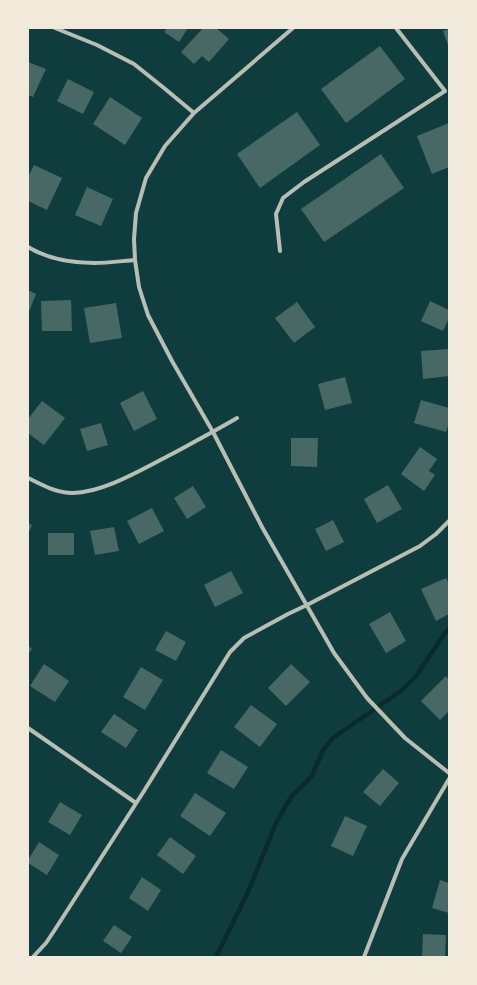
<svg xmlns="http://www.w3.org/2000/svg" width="477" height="985" viewBox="0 0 477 985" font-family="'Archivo Narrow',sans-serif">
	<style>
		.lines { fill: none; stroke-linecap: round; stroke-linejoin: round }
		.stream { stroke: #0a2a2b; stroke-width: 4.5 }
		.building { fill: #486865 }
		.minor { stroke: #b8beb3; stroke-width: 4 }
	</style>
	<rect width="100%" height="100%" fill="#0f3d3e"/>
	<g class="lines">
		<!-- stream -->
		<path class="stream" d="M216 957 248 892 277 821 291 797 311 777 324 749 333 738 402 690 416 676 445 633 449 629"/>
	</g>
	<!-- building -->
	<path class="building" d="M167 28H188L179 42 164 32Z
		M203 28H216L229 39 209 62 202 56 194 64 181 52Z
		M449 29V48L443 31Z
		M380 46 405 79 346 123 321 89Z
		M28 62 46 69 33 97 28 95Z
		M68 79 94 92 83 114 57 101Z
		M110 97 142 118 125 145 93 124Z
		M297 112 320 145 260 188 237 154Z
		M449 123V167L432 174 417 136Z
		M381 154 404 188 324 242 301 209Z
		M34 165 62 178 47 210 28 201V177Z
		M87 187 113 199 101 226 75 215Z
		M28 290 36 294 28 314Z
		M71 300 72 331H42L41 301Z
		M430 301 449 310V318L443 331 421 321Z
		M297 302 315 327 294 343 275 318Z
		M116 303 122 338 90 343 84 308Z
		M449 349V376L423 379 421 351Z
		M345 377 352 403 325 410 318 384Z
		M143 391 157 419 134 431 120 403Z
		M421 400 449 408V423L446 432 414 423Z
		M42 401 65 418 44 445 28 433V419Z
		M101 423 108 445 87 451 80 429Z
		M291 438H318L317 467 291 466Z
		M420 447 437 459 429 471 435 475 424 491 401 474Z
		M388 485 402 509 377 523 364 499Z
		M193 486 206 507 187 519 174 498Z
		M152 508 164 531 139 544 127 521Z
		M333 520 344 542 326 551 315 529Z
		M28 523 32 525 28 534Z
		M114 527 119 551 95 555 90 531Z
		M48 533H74V555H48Z
		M231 571 243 593 215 607 204 585Z
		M446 578 449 584V614L436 621 421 589Z
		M390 612 406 641 386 653 369 624Z
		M166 631 186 642 176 661 155 650Z
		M28 646 32 649 28 654Z
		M44 664 69 681 55 702 30 686Z
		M291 664 310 682 286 706 268 688Z
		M141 667 163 680 145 710 123 697Z
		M446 676 449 680V711L440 720 421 701Z
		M251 705 277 724 260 747 234 727Z
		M114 714 138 730 126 748 101 732Z
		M221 750 248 767 234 789 207 773Z
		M383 769 399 783 380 806 363 792Z
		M195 793 226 813 210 836 180 816Z
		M60 802 82 815 70 835 48 822Z
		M345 816 367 826 353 856 331 846Z
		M170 837 196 856 183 874 157 855Z
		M39 842 59 855 47 875 28 863V860Z
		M142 877 161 890 148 911 129 898Z
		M440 880 449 883V913L432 908Z
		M114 925 132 937 121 953 103 941Z
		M423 934 446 935 445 957H422Z"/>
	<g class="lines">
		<!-- minor -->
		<path class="minor" d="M55 28 97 45 134 64 164 88 194 113
			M293 28 194 113 165 146 146 178 136 213 134 239 135 260 139 287 148 315 172 361 213 432 262 527 334 653 367 698 405 738 449 773
			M28 247C48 259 72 263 94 263 108 263 122 261 135 260
			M280 251 276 214 283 198 304 182 445 91 396 28
			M28 478C42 485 55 492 71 493 101 494 143 469 170 455 192 443 215 431 237 418
			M28 728 136 803
			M33 957 46 943 54 931 144 791 230 652 244 638 288 614 307 605 420 546 436 534 449 521
			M364 957 402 859 449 779"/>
	</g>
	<!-- border -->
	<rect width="477" height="985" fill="none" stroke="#f1e9da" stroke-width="58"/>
</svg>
